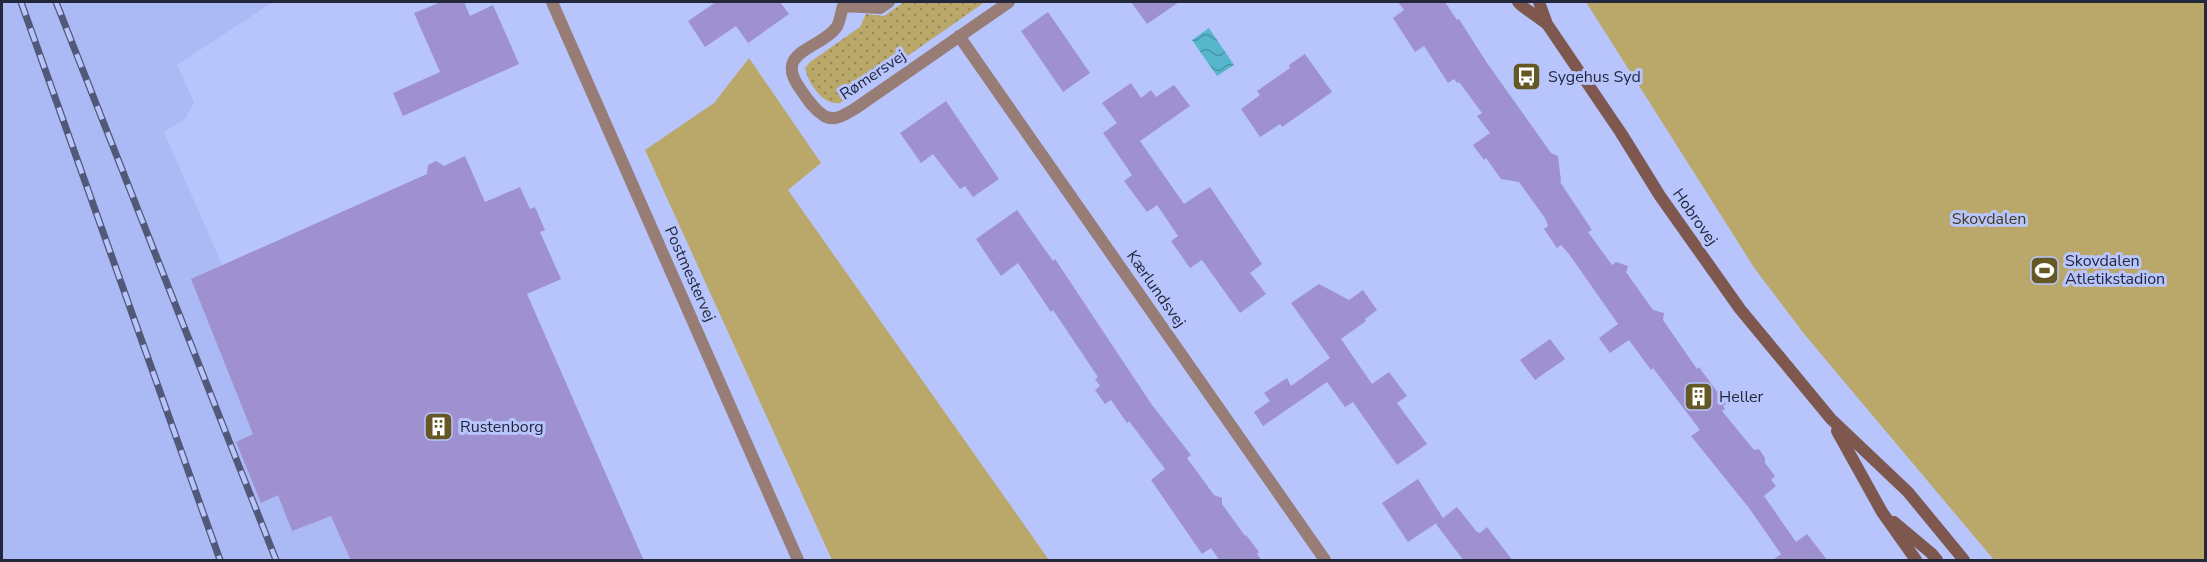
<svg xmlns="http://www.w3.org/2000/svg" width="2207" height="562" viewBox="0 0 2207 562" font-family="'Nunito Sans',sans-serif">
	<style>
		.built { fill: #abb9f5 }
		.grass { fill: url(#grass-dots) }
		.park { fill: #b9a869 }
		.water { fill: url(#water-waves) }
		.building { fill: #9f90d0 }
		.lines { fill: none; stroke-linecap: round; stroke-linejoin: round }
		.street { stroke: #987c76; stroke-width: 12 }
		.secondary { stroke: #7e584e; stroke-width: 12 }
		.rail-casing { stroke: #525878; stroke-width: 7 }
		.rail { stroke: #b8c5fc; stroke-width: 4.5; stroke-dasharray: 14; stroke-linecap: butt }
		.labels { text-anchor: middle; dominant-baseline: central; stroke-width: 6; stroke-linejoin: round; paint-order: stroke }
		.street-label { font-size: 16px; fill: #23273c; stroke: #b8c5fc }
		.poi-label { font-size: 16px; fill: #23273c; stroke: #b8c5fc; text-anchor: start }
		.park-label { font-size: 16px; fill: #423919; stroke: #b8c5fc }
	</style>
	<defs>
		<pattern id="grass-dots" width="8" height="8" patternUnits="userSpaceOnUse" patternTransform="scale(1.5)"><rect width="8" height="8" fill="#b9a869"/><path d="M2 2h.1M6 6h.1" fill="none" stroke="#968958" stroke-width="1.8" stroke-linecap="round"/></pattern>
		<pattern id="water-waves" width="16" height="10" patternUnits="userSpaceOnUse" patternTransform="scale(1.5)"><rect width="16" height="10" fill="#56b6cb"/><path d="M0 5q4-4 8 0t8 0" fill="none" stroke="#4794a6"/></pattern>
	</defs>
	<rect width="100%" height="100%" fill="#b8c5fc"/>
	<!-- built -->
	<path class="built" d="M2 2H273L177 65 194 102 186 118 164 132 351 560H2Z"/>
	<!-- grass -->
	<path class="grass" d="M904 2H985L840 103C823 106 808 83 805 68L810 62 860 27 866 14 884 16Z"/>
	<!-- park -->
	<path class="park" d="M1586 2H2205V560H1994L1805 335 1755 269Z
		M749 58 821 163 788 190 1049 560H832L645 150 714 103Z"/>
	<!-- water -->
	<path class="water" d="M1209 28 1234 65 1217 76 1192 40Z"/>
	<!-- building -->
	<path class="building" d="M441 2H464L470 16 493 5 519 64 403 116 393 93 440 72 414 13Z
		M716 2H780L789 14 748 43 736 26 705 47 688 21Z
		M1131 2H1179L1147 24Z
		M1398 2H1445L1457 20 1459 19 1487 63 1551 153 1558 156 1561 181 1560 182 1592 230 1588 232 1612 265 1616 262 1628 266 1626 272 1653 310 1664 313 1663 320 1697 369 1699 367 1726 404 1723 406 1725 409 1722 411 1754 450 1759 449 1765 458V463L1775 476 1771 480 1776 486 1764 496 1796 542 1807 534 1828 561H1772L1781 554 1749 508 1691 436 1700 430 1653 368 1651 370 1629 340 1610 353 1599 338 1618 324 1569 254 1561 245 1557 248 1544 229 1548 226 1545 218 1519 182 1501 179 1486 158 1484 160 1473 145 1490 133 1477 116 1482 113 1459 82 1457 83 1454 79 1448 83 1424 46 1415 52 1393 18 1404 10Z
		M1048 12 1090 73 1063 92 1021 31Z
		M1305 54 1332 92 1282 127 1280 124 1260 137 1241 109 1260 95 1257 91 1290 68 1289 65Z
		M1131 83 1141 98 1151 90 1156 97 1174 85 1190 106 1140 141 1184 204 1210 187 1262 264 1250 273 1266 294 1240 313 1202 260 1190 268 1171 241 1178 236 1157 205 1147 212 1124 181 1132 175 1103 133 1117 123 1102 103Z
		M946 101 999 179 973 197 965 186 960 189 933 154 921 163 900 133Z
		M465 156 485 202 520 187 530 209 535 207 545 230 540 232 561 279 527 294 644 561H351L331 516 292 531 278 495 261 503 236 442 253 434 191 279 427 174 428 165 436 161 444 166Z
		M1017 210 1053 261 1055 259 1152 405 1191 455 1187 458 1214 495 1222 498V504L1245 536 1246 535 1259 552 1257 554 1262 561H1220L1211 548 1202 554 1151 480 1165 469 1129 421 1127 423 1111 400 1105 404 1095 390 1100 386 1095 379 1098 377 1053 310 1051 312 1018 263 1001 276 976 239Z
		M1319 284 1349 300 1363 290 1377 310 1365 319 1366 321 1341 339 1372 384 1389 372 1407 396 1397 403 1427 444 1397 465 1353 402 1345 407 1327 382 1263 426 1254 412 1270 401 1264 393 1287 378 1291 386 1330 358 1291 303Z
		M1550 339 1565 359 1535 380 1520 360Z
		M1418 479 1443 518 1457 507 1477 532 1480 533 1487 527 1513 561H1464L1436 524 1438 522 1408 542 1382 503Z"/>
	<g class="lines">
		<!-- street -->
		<path class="street" d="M552 2 798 560
			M843 6C841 12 840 23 836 28 820 49 774 51 799 87 806 97 812 108 823 115 833 123 846 114 856 108L1009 2
			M843 6 880 8 889 2
			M959 36 1325 560"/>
		<!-- secondary -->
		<path class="secondary" d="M1518 2 1522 6 1547 24
			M1539 2 1547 24 1621 133 1660 196 1740 309 1831 419 1908 492 1964 560
			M1837 431 1882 512 1916 560
			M1894 522 1931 553 1937 560"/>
		<defs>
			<path id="rail" d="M21 2 220 560
				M56 2 276 560"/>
		</defs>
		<!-- rail casing -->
		<use href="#rail" class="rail-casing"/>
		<!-- rail -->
		<use href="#rail" class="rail"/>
	</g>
	<!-- icons -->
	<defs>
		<symbol id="bus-square" viewBox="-11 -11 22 22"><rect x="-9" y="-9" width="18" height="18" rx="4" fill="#665825" stroke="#b8c5fc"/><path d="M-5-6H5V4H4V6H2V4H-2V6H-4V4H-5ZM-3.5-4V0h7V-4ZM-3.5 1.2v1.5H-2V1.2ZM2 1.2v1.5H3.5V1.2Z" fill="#fff"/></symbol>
		<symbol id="stadium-square" viewBox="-11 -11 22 22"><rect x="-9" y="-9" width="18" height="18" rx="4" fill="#665825" stroke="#b8c5fc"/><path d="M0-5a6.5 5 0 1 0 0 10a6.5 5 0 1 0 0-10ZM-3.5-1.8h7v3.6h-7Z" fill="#fff"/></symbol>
		<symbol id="building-square" viewBox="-11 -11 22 22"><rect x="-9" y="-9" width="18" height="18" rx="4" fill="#665825" stroke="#b8c5fc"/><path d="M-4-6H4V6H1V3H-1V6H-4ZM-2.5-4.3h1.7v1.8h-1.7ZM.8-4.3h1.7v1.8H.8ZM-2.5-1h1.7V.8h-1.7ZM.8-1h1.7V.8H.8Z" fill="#fff"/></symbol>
	</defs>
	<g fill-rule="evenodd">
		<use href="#bus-square" x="1510" y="60" width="33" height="33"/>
		<use href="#stadium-square" x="2028" y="254" width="33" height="33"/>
		<use href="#building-square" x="1682" y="380" width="33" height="33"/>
		<use href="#building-square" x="422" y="410" width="33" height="33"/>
	</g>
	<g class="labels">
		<!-- street labels -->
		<g class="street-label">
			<text transform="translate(873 75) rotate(-34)">Rømersvej</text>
			<text transform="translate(1695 217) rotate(55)">Hobrovej</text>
			<text transform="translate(690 274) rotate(66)">Postmestervej</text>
			<text transform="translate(1156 289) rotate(55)">Kærlundsvej</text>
		</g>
		<!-- poi labels -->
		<g class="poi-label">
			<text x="1548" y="77">Sygehus Syd</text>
			<text x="2065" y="261">Skovdalen<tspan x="2065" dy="18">Atletikstadion</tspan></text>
			<text x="1719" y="397">Heller</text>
			<text x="460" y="427">Rustenborg</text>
		</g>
		<!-- park labels -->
		<g class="park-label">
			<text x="1989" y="219">Skovdalen</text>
		</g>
	</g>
	<!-- border -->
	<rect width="2207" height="562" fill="none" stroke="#23273c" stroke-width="6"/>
</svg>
